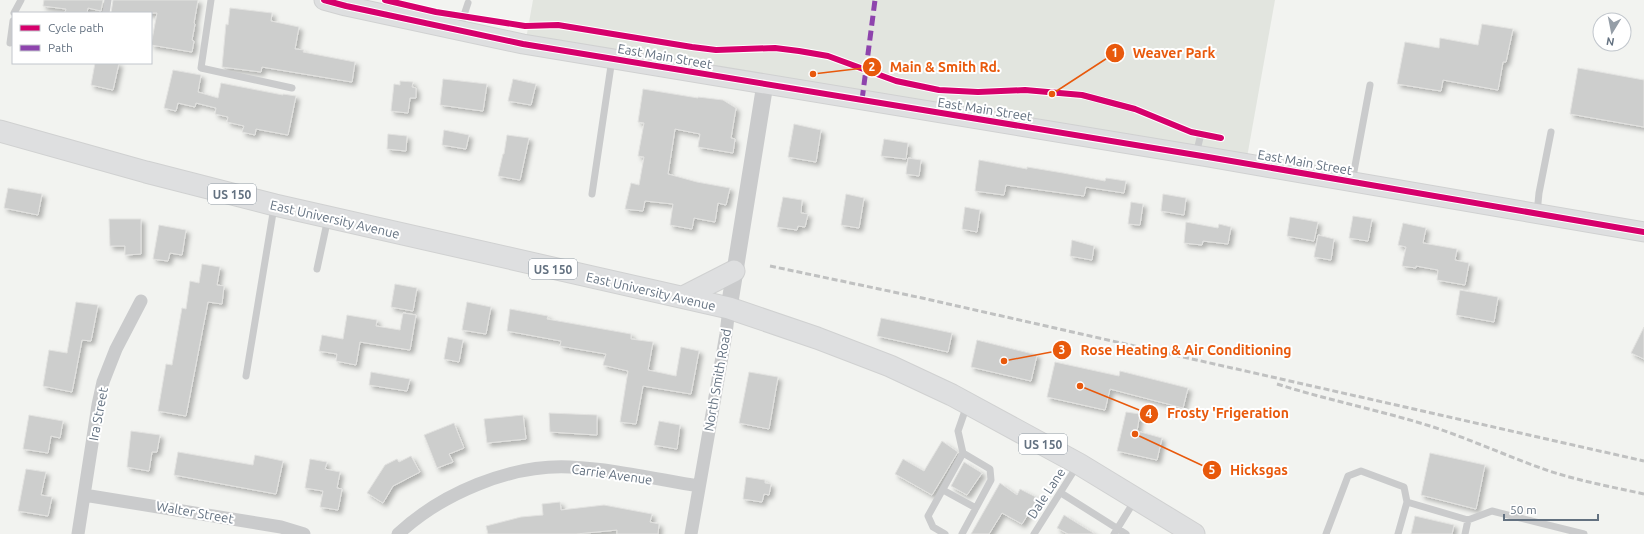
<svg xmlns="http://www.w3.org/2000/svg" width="1644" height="534" viewBox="0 0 1644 534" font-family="Ubuntu,sans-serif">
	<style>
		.green { fill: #e2e5df }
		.building { fill: #cdcecd; stroke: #e2e2e0; filter: url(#shadow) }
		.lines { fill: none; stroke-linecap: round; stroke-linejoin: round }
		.secondary-casing { stroke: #d0d1d1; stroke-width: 21 }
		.primary-casing { stroke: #d0d1d1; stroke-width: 23 }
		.service { stroke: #cacbcc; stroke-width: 7 }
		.minor { stroke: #cacbcc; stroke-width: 13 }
		.tertiary { stroke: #cacbcc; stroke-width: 17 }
		.secondary { stroke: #dedfe0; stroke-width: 19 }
		.primary { stroke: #dedfe0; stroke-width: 21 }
		.rail { stroke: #c0c1c1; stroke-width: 3; stroke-dasharray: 6 3; stroke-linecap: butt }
		.quiet { stroke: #8e44ad; stroke-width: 5; stroke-dasharray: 10 5; stroke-linecap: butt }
		.cycleway-casing { stroke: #fff; stroke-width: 8 }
		.cycleway { stroke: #d6006c; stroke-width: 6 }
		.labels { text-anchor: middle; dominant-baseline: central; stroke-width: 4; stroke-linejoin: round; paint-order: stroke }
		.shield { fill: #fff; stroke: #929ca6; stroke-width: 1 }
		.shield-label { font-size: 12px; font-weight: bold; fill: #637180 }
		.street-label { font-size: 13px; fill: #637180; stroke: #fff }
		.leader { fill: none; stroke: #e8590c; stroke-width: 1.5 }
		.callout-dot { fill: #e8590c; stroke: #fff; stroke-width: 1.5 }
		.mark-label { font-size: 12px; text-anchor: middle; font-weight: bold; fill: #fff }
		.callout-label { font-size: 14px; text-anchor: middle; font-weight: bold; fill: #e8590c; stroke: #fff; stroke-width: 4; stroke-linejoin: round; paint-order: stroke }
	</style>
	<defs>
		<filter id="shadow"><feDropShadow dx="3.5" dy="3.5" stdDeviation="2" flood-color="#0004"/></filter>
	</defs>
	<rect width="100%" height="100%" fill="#f2f3f0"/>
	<!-- green -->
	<path class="green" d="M533 0H1275L1246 163 526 39Z"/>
	<!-- building -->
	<path class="building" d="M44 0H103L101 11 88 8 87 13H65L66 9 43 6Z
		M113 0H198L194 23 195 24 192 40 194 41 192 52 151 45 157 13H111Z
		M230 8 272 13 271 21 299 27 295 49 304 50 303 52 355 62 352 82 262 67 261 72 222 67 226 24 228 25Z
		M1482 24 1513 29 1506 62H1503L1498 90 1443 80 1441 91 1397 84 1405 42 1439 48 1440 38 1478 45Z
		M95 63H119L113 90 91 85Z
		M1578 68 1644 80V127L1570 114Z
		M173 70 201 75 198 92 218 98 221 83 283 95V94L296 96 288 135 256 129 255 135 242 132 244 126 227 122 228 117 215 114 216 108 196 103 195 107 178 103 176 111 164 108Z
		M443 79 487 84 483 111 440 105Z
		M513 79 536 84 531 105 508 101Z
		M400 81 413 82 412 87 416 88V98H410L408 113 391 111 394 84 400 85Z
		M643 89 698 98V97L723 100 736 108 731 138 735 139 733 153 698 147 700 134 675 129 668 174 697 182 730 188 726 205 718 203 715 222 694 218 692 229 670 225 673 204 645 201 643 211 625 209 631 183 639 185 644 157 638 156 644 123 638 122Z
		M794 124 821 130 816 162 788 157Z
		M444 130 469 135 466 149 442 145Z
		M388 134 407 136 406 151 387 149Z
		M507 135 529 138 520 180 498 176 503 154H504Z
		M884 139 908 143 906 159 881 156Z
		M908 158 921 160 919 176 906 174Z
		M979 160 1027 169V167L1063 173 1105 181 1106 178 1126 181 1124 193 1086 187 1084 196 1006 185 1004 195 975 191Z
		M8 188 42 194 38 215 4 208Z
		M846 194 864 198 859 228 841 225Z
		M1163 194 1186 198 1184 215 1161 211Z
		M783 197 802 200 801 213 808 214 805 227 798 226 797 230 777 227Z
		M1131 202 1143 204 1140 225 1128 224Z
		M965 207 980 210 977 232 962 229Z
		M1353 216 1372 219 1368 241 1349 238Z
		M1290 217 1318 222 1314 241 1287 236Z
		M109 219H141V254L125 255V246H110Z
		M1186 222 1218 228 1219 224 1231 227 1228 244 1203 241 1202 245 1184 243Z
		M1403 223 1426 228 1423 243 1457 249 1455 260 1469 263 1465 285 1437 280 1438 270 1416 266V268L1402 266 1406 247 1398 245Z
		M159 225 186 230 182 255 170 253 168 261 153 259Z
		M1318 235 1334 239 1331 260 1314 257Z
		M1072 240 1094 246 1092 260 1070 256Z
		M202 264 220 267 217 285 224 286 222 304 208 302 186 416 158 411 166 364 172 365 182 308 186 309 190 281 199 283Z
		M395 284 417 288 413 311 391 307Z
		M1460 290 1498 297 1494 322 1456 315Z
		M76 302 98 305 91 341 82 340 72 392 43 386 49 350 67 353Z
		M467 302 491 307 486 334 462 330Z
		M510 309 548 316 547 319 631 334V339L653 342 648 370 676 376 681 347 699 351 691 394 643 386 636 424 620 422 628 371 603 365 606 354 560 346 561 341 507 331Z
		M403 313 416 315 410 350 360 342 356 365 336 361 337 354 319 351 322 335 343 339 347 315 377 320 376 326 400 330Z
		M881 318 952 333 948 352 877 336Z
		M1644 327V359L1631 353Z
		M448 337 463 340 459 362 444 359Z
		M977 340 1037 355 1031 381 971 367Z
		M1055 362 1119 376 1120 371 1188 388 1183 408 1110 389 1105 410 1047 397Z
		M371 372 410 379 407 391 369 385Z
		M749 372 778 377 769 429 739 423Z
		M1126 412 1140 414 1137 431 1162 438 1157 460 1117 451Z
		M549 413 597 415V435L550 432Z
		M29 415 63 421 60 438 51 436 48 453 23 449Z
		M523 415 526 439 487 443 484 419Z
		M659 421 680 425 677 449 654 445Z
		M454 423 464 448 449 454 453 462 437 468 424 435Z
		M131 431 160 435 157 452H152L149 471 127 467Z
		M942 441 958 452 932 495 895 474 903 459 924 471Z
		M178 452 253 465 255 455 283 461 276 494 174 475Z
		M1430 453 1485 465 1476 509 1421 495Z
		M411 456 420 472 393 486 383 503 367 493 385 465 397 459 399 462Z
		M310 459 327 462 325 469 340 472 337 488 342 489 338 510 320 507 323 491 305 488Z
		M964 462 982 473 967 495 951 486Z
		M26 469 46 472 41 495 52 497 48 516 18 511Z
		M746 477 765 480V483L771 484 769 495 764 494 762 502 743 499Z
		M1000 483 1017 495 1020 489 1038 498 1022 524 1002 513 989 534H971Z
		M560 502 561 510 604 505 652 514 650 522 659 524 658 534H617V530L576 534H488L486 526 521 517 543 515 542 504Z
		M1064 515 1095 534H1068L1057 528Z
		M1415 516 1454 525 1452 534H1411Z"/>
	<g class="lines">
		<defs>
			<path id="secondary" d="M324 0 346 6 523 44 1208 157 1644 232"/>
			<path id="primary" d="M0 131 146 172 275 205 729 308 817 338 890 366 952 395 1079 464 1194 534
				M683 297 734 271"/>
		</defs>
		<!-- secondary casing -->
		<use href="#secondary" class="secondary-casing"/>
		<!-- primary casing -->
		<use href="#primary" class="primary-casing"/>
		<!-- service -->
		<path class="service" d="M211 0 201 68 292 88
			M14 13 21 0
			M106 13 108 0
			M459 30 468 3
			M10 43 13 21
			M1196 154 1201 134
			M1352 182 1370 85
			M592 194 612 59
			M1537 213 1539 193 1551 132
			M317 269 328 218
			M246 376 274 207
			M943 490 976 508
			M1061 493 1126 534
			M945 534 933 527 928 516 963 453 958 431 967 405
			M962 534 991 480 990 469 963 453
			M1034 534 1077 466
			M1114 534 1135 500
			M1326 534 1348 476 1361 471 1404 487 1407 502
			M1398 534 1407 502 1468 520
			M1465 534 1468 520 1492 511 1584 534"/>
		<!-- minor -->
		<path class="minor" d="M84 495 281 527 304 534
			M78 534 98 405 103 382 116 349 141 301
			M398 534C441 494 510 464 570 467 613 469 656 479 699 486
			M691 534 726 334 729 308"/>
		<!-- tertiary -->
		<path class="tertiary" d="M729 308 765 84"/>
		<!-- secondary -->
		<use href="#secondary" class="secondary"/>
		<!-- primary -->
		<use href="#primary" class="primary"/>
		<!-- rail -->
		<path class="rail" d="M770 266 922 298 1644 461
			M1277 384C1327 400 1379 410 1430 426 1470 439 1509 457 1549 471 1580 481 1612 487 1644 494"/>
		<!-- quiet -->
		<path class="quiet" d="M862 100 875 0"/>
		<defs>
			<path id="cycleway" d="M324 0 346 6 523 44 1208 157 1644 232
				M385 0 436 12 525 26 558 25 692 47 716 50 775 48 799 51 828 56 896 81 939 90 978 92 1025 90 1082 95 1135 109 1191 132 1221 138"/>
		</defs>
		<!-- cycleway casing -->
		<use href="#cycleway" class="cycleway-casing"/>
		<!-- cycleway -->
		<use href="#cycleway" class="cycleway"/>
	</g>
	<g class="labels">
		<!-- shield labels -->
		<g class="shield">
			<rect x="208" y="184" width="48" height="20" rx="3"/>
			<rect x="529" y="259" width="48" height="20" rx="3"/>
			<rect x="1019" y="434" width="48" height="20" rx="3"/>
		</g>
		<g class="shield-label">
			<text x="232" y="194">US 150</text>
			<text x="553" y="269">US 150</text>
			<text x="1043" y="444">US 150</text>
		</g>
		<!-- street labels -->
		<g class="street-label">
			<text transform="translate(665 56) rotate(10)">East Main Street</text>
			<text transform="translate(985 109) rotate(9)">East Main Street</text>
			<text transform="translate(1305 162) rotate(10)">East Main Street</text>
			<text transform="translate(335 219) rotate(13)">East University Avenue</text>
			<text transform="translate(651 291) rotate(13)">East University Avenue</text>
			<text transform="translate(717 380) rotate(-80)">North Smith Road</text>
			<text transform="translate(98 414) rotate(-79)">Ira Street</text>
			<text transform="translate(612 474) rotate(8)">Carrie Avenue</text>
			<text transform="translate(1046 493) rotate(-57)">Dale Lane</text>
			<text transform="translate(195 512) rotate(10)">Walter Street</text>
		</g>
	</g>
	<!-- callouts -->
	<path class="leader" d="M1052 94L1115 53M813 74L872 67M1004 361L1062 350M1080 386L1149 414M1135 434L1212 470"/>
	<g class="callout-dot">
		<circle cx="1052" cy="94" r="4"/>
		<circle cx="813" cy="74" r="4"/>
		<circle cx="1004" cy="361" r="4"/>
		<circle cx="1080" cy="386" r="4"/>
		<circle cx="1135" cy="434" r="4"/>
		<circle cx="1115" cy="53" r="10"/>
		<circle cx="872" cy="67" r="10"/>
		<circle cx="1062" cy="350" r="10"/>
		<circle cx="1149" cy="414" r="10"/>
		<circle cx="1212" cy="470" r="10"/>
	</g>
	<g class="mark-label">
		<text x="1115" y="57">1</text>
		<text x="872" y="71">2</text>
		<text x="1062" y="354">3</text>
		<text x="1149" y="418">4</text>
		<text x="1212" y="474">5</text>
	</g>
	<g class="callout-label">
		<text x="1174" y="58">Weaver Park</text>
		<text x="945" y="72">Main &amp; Smith Rd.</text>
		<text x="1186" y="355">Rose Heating &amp; Air Conditioning</text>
		<text x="1228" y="418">Frosty 'Frigeration</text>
		<text x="1259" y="475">Hicksgas</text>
	</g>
	<!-- legend -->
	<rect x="12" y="12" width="140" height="52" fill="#ffffff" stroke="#c1c6cc"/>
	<rect x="20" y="25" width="20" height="6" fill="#d6006c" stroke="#c1c6cc"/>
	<text x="48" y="32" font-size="12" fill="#637180">Cycle path</text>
	<rect x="20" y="45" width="20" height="6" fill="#8e44ad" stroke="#c1c6cc"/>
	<text x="48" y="52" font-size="12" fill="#637180">Path</text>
	<!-- north arrow -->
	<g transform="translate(1612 32) rotate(190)"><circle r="19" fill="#ffffff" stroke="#c1c6cc"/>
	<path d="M0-3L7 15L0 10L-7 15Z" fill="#959ea7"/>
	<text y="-6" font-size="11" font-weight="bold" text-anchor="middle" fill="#637180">N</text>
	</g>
	<!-- scale -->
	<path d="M1504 514v6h94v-6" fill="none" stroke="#637180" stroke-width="2"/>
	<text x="1510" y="514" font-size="12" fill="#637180" stroke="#ffffff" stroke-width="3" paint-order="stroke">50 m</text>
</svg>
